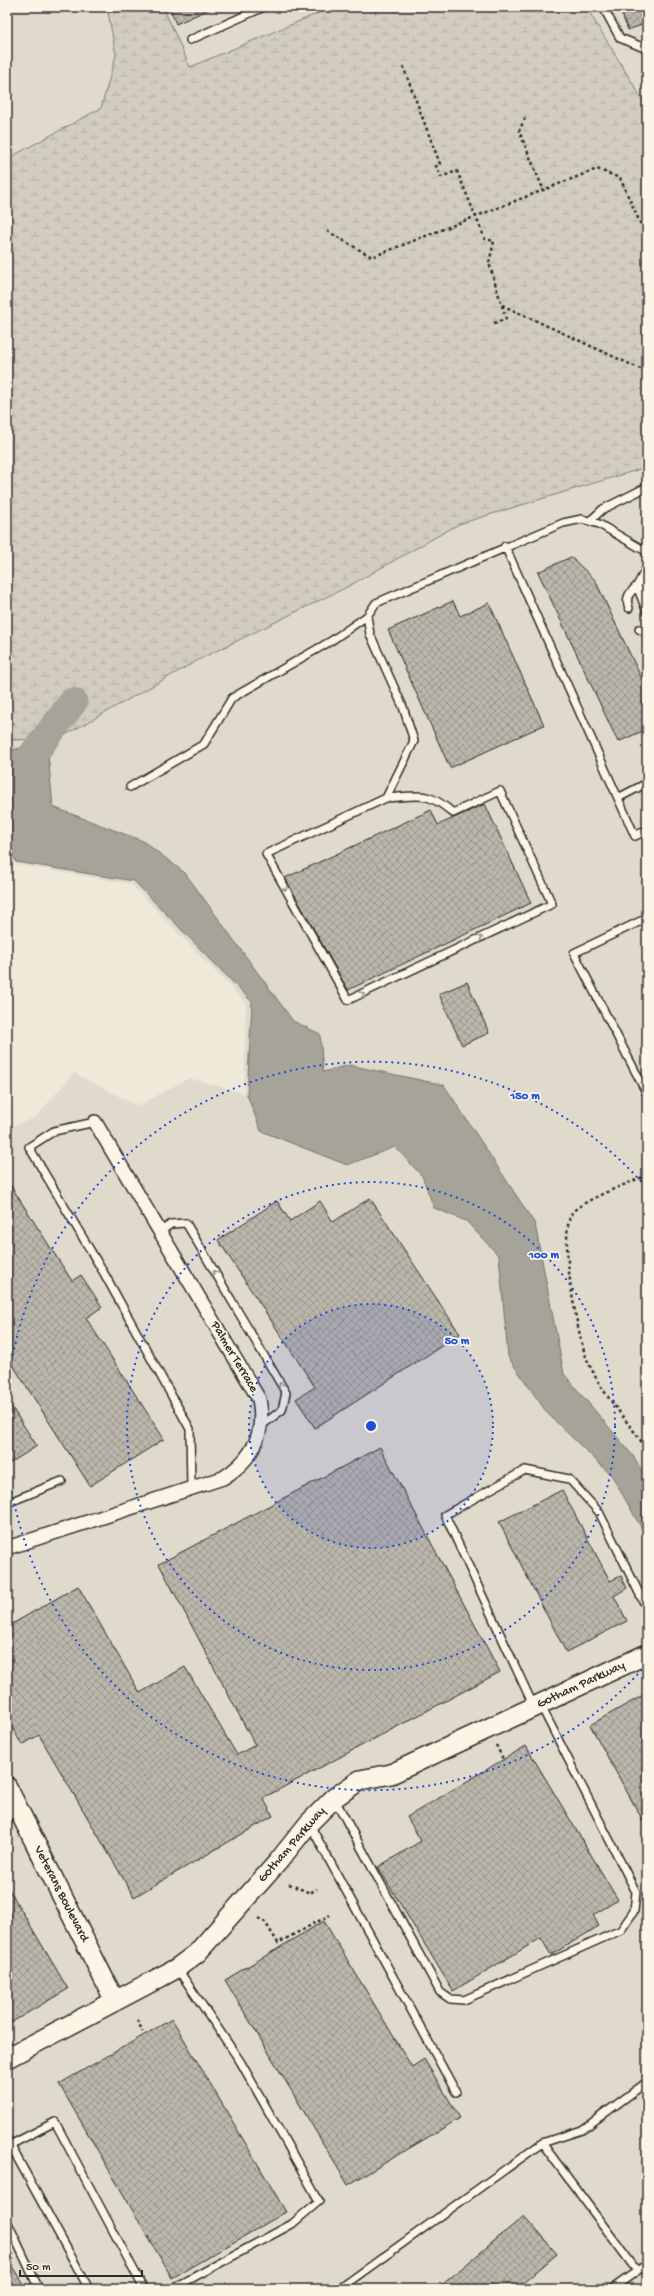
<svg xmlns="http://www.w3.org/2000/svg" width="654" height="2296" viewBox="0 0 654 2296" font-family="'Gochi Hand',sans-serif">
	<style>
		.built { fill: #e0dacc }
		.wetland { fill: url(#wetland-marsh); stroke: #7e7c76 }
		.water { fill: #a6a399; stroke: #75736d }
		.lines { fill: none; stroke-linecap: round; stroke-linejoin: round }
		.river { stroke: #a6a399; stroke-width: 29 }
		.building { fill: url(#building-cross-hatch); stroke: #2b2b2b }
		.lane-casing { stroke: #2b2b2b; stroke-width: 10 }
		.street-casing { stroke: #2b2b2b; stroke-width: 16 }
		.secondary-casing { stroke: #2b2b2b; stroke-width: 22 }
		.path { stroke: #2b2b2b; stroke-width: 2.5; stroke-dasharray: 3 3; stroke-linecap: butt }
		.lane { stroke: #fcf5e5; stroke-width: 7 }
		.street { stroke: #fcf5e5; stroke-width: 13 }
		.secondary { stroke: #fcf5e5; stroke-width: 19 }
		.oneway { stroke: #949088 }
		.ring { fill: none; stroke: #1d4ed8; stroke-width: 2; stroke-dasharray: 2 4 }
		.labels { text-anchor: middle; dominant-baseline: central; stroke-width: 3.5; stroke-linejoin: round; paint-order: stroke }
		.street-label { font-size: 13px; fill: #2b2b2b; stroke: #fcf5e5 }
		.centre { fill: #1d4ed8; stroke: #fcf5e5; stroke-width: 2 }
		.ring-label { font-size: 12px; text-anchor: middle; font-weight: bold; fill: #1d4ed8; stroke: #fcf5e5; stroke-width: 3.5; stroke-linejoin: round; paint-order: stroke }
	</style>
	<defs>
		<pattern id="wetland-marsh" width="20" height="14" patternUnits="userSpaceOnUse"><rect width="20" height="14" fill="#d2cdc0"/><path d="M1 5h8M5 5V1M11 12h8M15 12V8" fill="none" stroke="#b4b0a5"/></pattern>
		<pattern id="building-cross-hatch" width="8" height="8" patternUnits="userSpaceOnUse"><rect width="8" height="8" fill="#bcb7ac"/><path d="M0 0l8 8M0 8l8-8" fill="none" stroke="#99958c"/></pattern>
	</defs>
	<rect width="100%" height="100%" fill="#efe9da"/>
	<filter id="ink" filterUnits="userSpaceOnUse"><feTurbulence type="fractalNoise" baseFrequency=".025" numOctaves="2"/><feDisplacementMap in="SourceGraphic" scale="8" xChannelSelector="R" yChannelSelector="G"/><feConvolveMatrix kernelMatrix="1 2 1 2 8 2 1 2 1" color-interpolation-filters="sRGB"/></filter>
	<g filter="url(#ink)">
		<!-- built -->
		<path class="built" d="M7 7H107L116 55 101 108 7 159Z
			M163 7H333L190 67Z
			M583 7H647V107L588 10Z
			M647 467V1480L634 1457 564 1374 535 1224 444 1085 349 1065 323 1072 320 1034 293 1021 185 873 143 841 52 807 47 742 7 751V740L58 739 202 658 349 586 459 524Z
			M7 838 16 862 134 881 252 1002 247 1095 347 1165 395 1147 422 1176 434 1208 466 1221 499 1256 508 1357 547 1413 612 1476 647 1538V2289H7V1128L35 1118 74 1073 138 1106 189 1078 244 1093 246 1003 131 884 13 864 7 848Z"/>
		<!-- wetland -->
		<path class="wetland" d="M107 7H163L190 67 333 7H583L588 10 647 107V259L645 261 647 467 459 524 349 586 202 658 58 739 7 740V159L101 108 116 55Z"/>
		<!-- water -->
		<path class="water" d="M47 742 53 807 143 841 185 873 293 1021 320 1034 323 1072 349 1065 444 1085 535 1224 564 1374 634 1457 647 1480V1538L612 1476 547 1413 508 1357 499 1256 466 1221 434 1208 422 1176 395 1147 347 1165 261 1131 247 1095 252 1002 134 881 16 862 7 838V751Z"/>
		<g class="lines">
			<!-- river -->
			<path class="river" d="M18 774 73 702"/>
		</g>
		<!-- building -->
		<path class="building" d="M169 7H214L176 24Z
			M619 7H647V23L628 30Z
			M571 557 595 580 647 690V729L618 742 538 572Z
			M453 601 460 616 489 603 544 725 450 768 388 630Z
			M485 804 531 903 348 990 285 878 431 810 438 825Z
			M467 982 489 1033 462 1045 439 994Z
			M7 1180 72 1281 81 1275 102 1307 86 1318 164 1439 90 1486 7 1356Z
			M370 1198 460 1334 315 1428 296 1399 315 1387 218 1240 277 1201 290 1221 320 1201 333 1222Z
			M7 1400 37 1446 7 1465Z
			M380 1447 500 1672 263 1798 273 1816 134 1897 39 1735 22 1745 7 1718V1627L78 1586 140 1693 185 1667 237 1755 255 1745 159 1564Z
			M562 1490 610 1581 621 1576 627 1588 614 1596 627 1621 566 1652 499 1522Z
			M647 1693V1828L590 1725Z
			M526 1746 618 1900 593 1915 599 1926 551 1955 541 1938 453 1991 378 1867 421 1841 407 1817Z
			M7 1886 68 1989 7 2025Z
			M324 1921 412 2067 424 2059 460 2118 348 2185 225 1980Z
			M172 2019 286 2212 172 2278 59 2084Z
			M524 2216 557 2254 516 2289H437Z
			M7 2258 26 2289H7Z"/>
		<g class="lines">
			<defs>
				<path id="lane" d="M603 7 620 38 647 49
					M190 40 264 7
					M591 520 603 509 647 487
					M505 546 635 836 647 830
					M647 567 637 586 647 612
					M629 608C625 598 629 593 637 586
					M639 629 647 633
					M130 787 204 744 232 698 331 641 367 616
					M386 798C419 796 427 790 453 813L500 791 552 904 348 1000 266 854 386 798 414 741 403 707 370 634 367 616 376 603 563 523 582 519 599 524 647 552
					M618 798 647 783
					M647 918 574 953 647 1094
					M95 1122 54 1131 29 1147 105 1275 190 1429 191 1488
					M160 1232 171 1224 186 1223 286 1393 282 1410 261 1426
					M7 1503 62 1481
					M534 1707 445 1515 525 1470 569 1479 599 1512 647 1609
					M334 1798 440 1992 450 1999 464 2000 621 1930 634 1911 636 1892 540 1704
					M7 1816 19 1810
					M310 1825 456 2092
					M7 2139 89 2289
					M542 2143 582 2130 647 2082
					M10 2145 55 2122 144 2289
					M7 2221 39 2289
					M637 2271 647 2264
					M172 2289 292 2224 319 2201 240 2061 177 1968
					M339 2289 542 2143 637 2271 612 2289"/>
				<path id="street" d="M7 1548 223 1478C252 1460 266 1434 259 1399L95 1122"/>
				<path id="secondary" d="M7 1787 115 2001
					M7 2058 155 1980 177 1968 197 1953 277 1863 309 1823 334 1798 360 1780 391 1774 647 1654"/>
			</defs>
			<!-- lane casing -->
			<use href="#lane" class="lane-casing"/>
			<!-- street casing -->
			<use href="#street" class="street-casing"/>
			<!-- secondary casing -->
			<use href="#secondary" class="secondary-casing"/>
			<!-- path -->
			<path class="path" d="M403 66 440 164 436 166 441 177 457 171 485 239 494 241 489 263 506 319 491 324
				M525 118 519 131 544 191
				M327 231 372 257 597 169 620 178 647 238
				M502 305 647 372
				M647 1175C630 1183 582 1200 572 1213 558 1233 577 1332 586 1357 588 1363 592 1369 595 1376 609 1402 631 1425 647 1450
				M496 1745 503 1759
				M289 1884 310 1893 317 1889
				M258 1918 265 1922 278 1943 330 1915
				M137 2020 143 2032"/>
			<!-- lane -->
			<use href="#lane" class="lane"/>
			<!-- street -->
			<use href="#street" class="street"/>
			<!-- secondary -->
			<use href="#secondary" class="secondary"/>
		</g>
		<!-- one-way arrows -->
		<defs><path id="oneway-chevron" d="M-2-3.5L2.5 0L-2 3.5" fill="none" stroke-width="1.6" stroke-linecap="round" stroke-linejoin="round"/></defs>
		<g class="oneway">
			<use href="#oneway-chevron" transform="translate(285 888) rotate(61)"/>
			<use href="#oneway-chevron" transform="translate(480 938) rotate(-25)"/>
			<use href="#oneway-chevron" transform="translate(362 994) rotate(-25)"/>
			<use href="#oneway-chevron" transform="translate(215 1273) rotate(-121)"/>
			<use href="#oneway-chevron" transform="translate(281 1385) rotate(-121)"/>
		</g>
	</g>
	<!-- distance rings -->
	<circle cx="371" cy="1426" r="122" fill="#1d4ed8" fill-opacity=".12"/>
	<g class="ring">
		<circle cx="371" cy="1426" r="122"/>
		<circle cx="371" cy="1426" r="244"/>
		<path d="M646 1665A365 365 0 0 1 7 1455M7 1397A365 365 0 0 1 646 1187"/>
	</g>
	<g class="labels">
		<!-- street labels -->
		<g class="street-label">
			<text transform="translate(234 1357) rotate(59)">Palmer Terrace</text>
			<text transform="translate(581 1685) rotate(-25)">Gotham Parkway</text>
			<text transform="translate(292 1845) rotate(-49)">Gotham Parkway</text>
			<text transform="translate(61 1894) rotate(63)">Veterans Boulevard</text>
		</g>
	</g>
	<circle cx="371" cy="1426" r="6" class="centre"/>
	<g class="ring-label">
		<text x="525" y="1099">150 m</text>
		<text x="544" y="1258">100 m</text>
		<text x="457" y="1344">50 m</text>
	</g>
	<!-- margin -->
	<rect width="654" height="2296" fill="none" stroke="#fcf5e5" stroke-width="24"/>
	<rect x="12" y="12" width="630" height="2272" fill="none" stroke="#2b2b2b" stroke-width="1.5" filter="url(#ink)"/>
	<!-- scale -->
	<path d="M20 2270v6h122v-6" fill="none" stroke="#2b2b2b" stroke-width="2"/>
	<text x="26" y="2270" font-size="12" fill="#2b2b2b" stroke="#fcf5e5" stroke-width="3" paint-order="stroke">50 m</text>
</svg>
